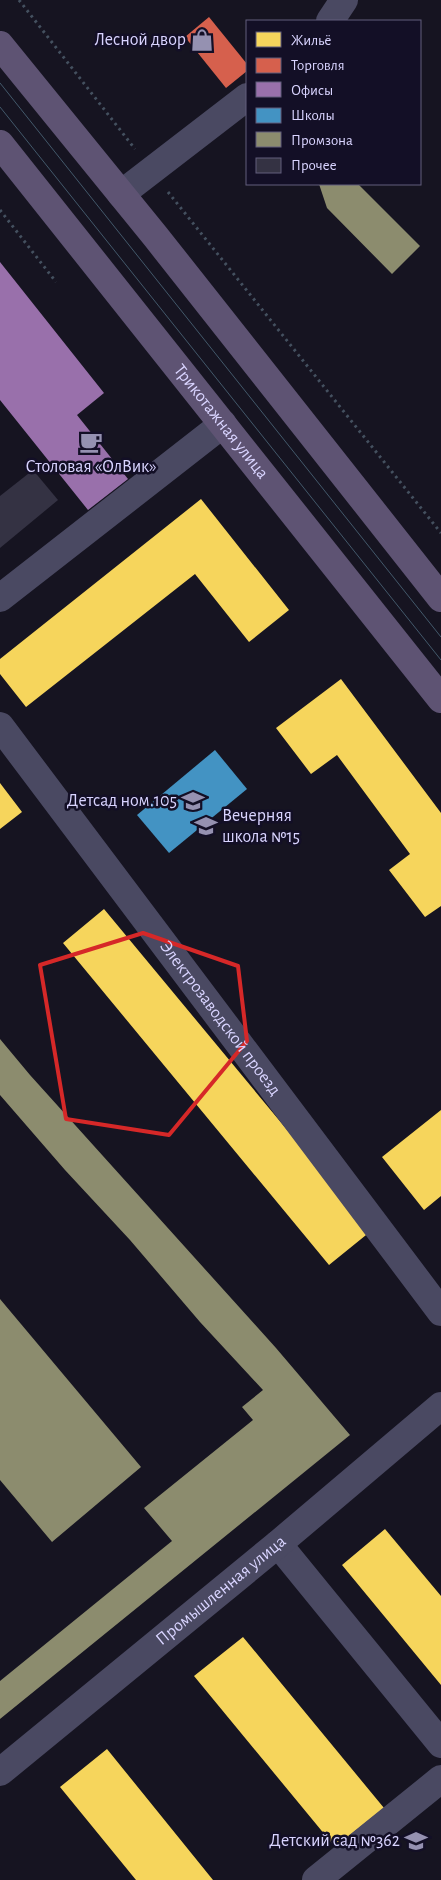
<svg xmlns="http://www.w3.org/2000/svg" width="441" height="1880" viewBox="0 0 441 1880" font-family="'Alegreya Sans',sans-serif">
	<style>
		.homes { fill: #f6d55c }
		.shops { fill: #d6604d }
		.offices { fill: #9970ab }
		.schools { fill: #4393c3 }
		.industry { fill: #8c8c6e }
		.building { fill: #343243 }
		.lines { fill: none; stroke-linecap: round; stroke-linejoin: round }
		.path { stroke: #44505f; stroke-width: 3; stroke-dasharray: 2.5 4; stroke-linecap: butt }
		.minor { stroke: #4a4962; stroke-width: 28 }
		.major { stroke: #5e5373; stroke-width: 28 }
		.tram { stroke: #43596b; stroke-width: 1 }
		.marked { fill: none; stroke: #d62828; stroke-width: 4; stroke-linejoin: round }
		.labels { text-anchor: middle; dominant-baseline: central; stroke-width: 5; stroke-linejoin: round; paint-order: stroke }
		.poi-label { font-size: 18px; fill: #d9d4ff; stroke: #130f26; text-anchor: end }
		.street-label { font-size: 18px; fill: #d9d4ff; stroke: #130f26 }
	</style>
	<rect width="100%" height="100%" fill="#161421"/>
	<!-- homes -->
	<path class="homes" d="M201 499 289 610 249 642 195 574 26 707 0 674V659Z
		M341 679 441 813V906L425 917 389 870 410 854 337 755 311 774 276 728Z
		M0 783 22 812 0 829Z
		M104 909 371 1231 329 1265 63 943Z
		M441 1110V1196L424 1210 382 1157Z
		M385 1529 441 1596V1685L342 1565Z
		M243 1637 384 1808 335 1847 194 1676Z
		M107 1749 213 1880H136L60 1787Z"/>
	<!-- shops -->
	<path class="shops" d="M209 17 247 64V71L226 88 185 37Z"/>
	<!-- offices -->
	<path class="offices" d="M0 262 104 393 77 415 128 479 88 510 0 400Z"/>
	<!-- schools -->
	<path class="schools" d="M215 750 247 789 169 853 137 815Z"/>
	<!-- industry -->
	<path class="industry" d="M319 184H358L420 246 392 274 327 208Z
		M0 1039 30 1075 276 1348 350 1435 0 1719V1681L172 1541 144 1508 253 1420 242 1407 263 1390 200 1322 130 1240 65 1170 0 1095Z
		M0 1299 141 1467 52 1542 0 1480Z"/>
	<!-- building -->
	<path class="building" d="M33 470 58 500 0 548V496Z"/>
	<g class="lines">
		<!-- path -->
		<path class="path" d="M19 0 135 149
			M168 192 441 533
			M0 210 56 282"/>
		<!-- minor -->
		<g class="minor">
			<path d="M330 21 344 0"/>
			<path d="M121 194 247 97"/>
			<path d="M0 598 223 424"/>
			<path id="s1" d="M0 726 441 1312"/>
			<path d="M278 1544 441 1744"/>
			<path id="s2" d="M0 1772 278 1544 441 1406"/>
			<path d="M316 1880 441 1779"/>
		</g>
		<!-- major -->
		<g class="major">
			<path d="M0 45 156 237 441 598"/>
			<path id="s3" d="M0 144 441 699"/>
		</g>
		<!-- tram -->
		<path class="tram" d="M0 83 441 637
			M0 107 441 660"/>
	</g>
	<!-- marked area -->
	<path class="marked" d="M143 933 238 966 247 1041 169 1135 66 1119 40 965Z"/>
	<!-- icons -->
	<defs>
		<symbol id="shop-bare" viewBox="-9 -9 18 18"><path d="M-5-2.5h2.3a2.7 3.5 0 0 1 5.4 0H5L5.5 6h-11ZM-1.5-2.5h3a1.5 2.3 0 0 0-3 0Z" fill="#9591b1" stroke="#130f26" stroke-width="2.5" paint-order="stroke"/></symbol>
		<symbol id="cafe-bare" viewBox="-9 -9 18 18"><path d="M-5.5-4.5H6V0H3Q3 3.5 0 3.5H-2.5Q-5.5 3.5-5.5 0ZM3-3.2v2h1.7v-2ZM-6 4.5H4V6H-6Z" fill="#9591b1" stroke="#130f26" stroke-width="2.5" paint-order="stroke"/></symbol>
		<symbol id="school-bare" viewBox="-9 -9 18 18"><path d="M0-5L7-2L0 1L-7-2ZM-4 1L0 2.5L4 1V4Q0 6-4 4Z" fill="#9591b1" stroke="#130f26" stroke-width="2.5" paint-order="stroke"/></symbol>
	</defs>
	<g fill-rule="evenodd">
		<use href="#shop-bare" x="186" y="24" width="32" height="32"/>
		<use href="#cafe-bare" x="75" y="426" width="32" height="32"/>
		<use href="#school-bare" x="177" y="785" width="32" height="32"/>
		<use href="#school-bare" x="190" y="810" width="32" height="32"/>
		<use href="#school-bare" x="400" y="1825" width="32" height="32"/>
	</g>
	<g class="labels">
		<!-- poi labels -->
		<g class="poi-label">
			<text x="186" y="40">Лесной двор</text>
			<text x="91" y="467" text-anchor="middle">Столовая «ОлВик»</text>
			<text x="177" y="801">Детсад ном.105</text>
			<text x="222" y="816" text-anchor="start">Вечерняя<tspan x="222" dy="21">школа №15</tspan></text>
			<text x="400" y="1841">Детский сад №362</text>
		</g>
		<!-- street labels -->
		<g class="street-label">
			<text stroke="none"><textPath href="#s3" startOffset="355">Трикотажная улица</textPath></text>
			<text stroke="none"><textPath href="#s1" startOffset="366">Электрозаводской проезд</textPath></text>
			<text stroke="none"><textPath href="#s2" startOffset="286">Промышленная улица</textPath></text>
		</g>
	</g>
	<!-- legend -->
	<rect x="246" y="20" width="175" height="165" fill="#130f26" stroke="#625e7d"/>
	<rect x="256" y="32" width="25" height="15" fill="#f6d55c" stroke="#625e7d"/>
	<text x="291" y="45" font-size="15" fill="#d9d4ff">Жильё</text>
	<rect x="256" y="58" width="25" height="15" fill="#d6604d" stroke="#625e7d"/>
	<text x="291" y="70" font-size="15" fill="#d9d4ff">Торговля</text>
	<rect x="256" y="82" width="25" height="15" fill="#9970ab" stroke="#625e7d"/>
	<text x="291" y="95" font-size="15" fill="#d9d4ff">Офисы</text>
	<rect x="256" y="108" width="25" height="15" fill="#4393c3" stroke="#625e7d"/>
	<text x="291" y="120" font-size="15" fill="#d9d4ff">Школы</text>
	<rect x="256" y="132" width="25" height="15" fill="#8c8c6e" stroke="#625e7d"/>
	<text x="291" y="145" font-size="15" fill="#d9d4ff">Промзона</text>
	<rect x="256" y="158" width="25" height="15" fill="#343243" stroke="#625e7d"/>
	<text x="291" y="170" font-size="15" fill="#d9d4ff">Прочее</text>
</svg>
